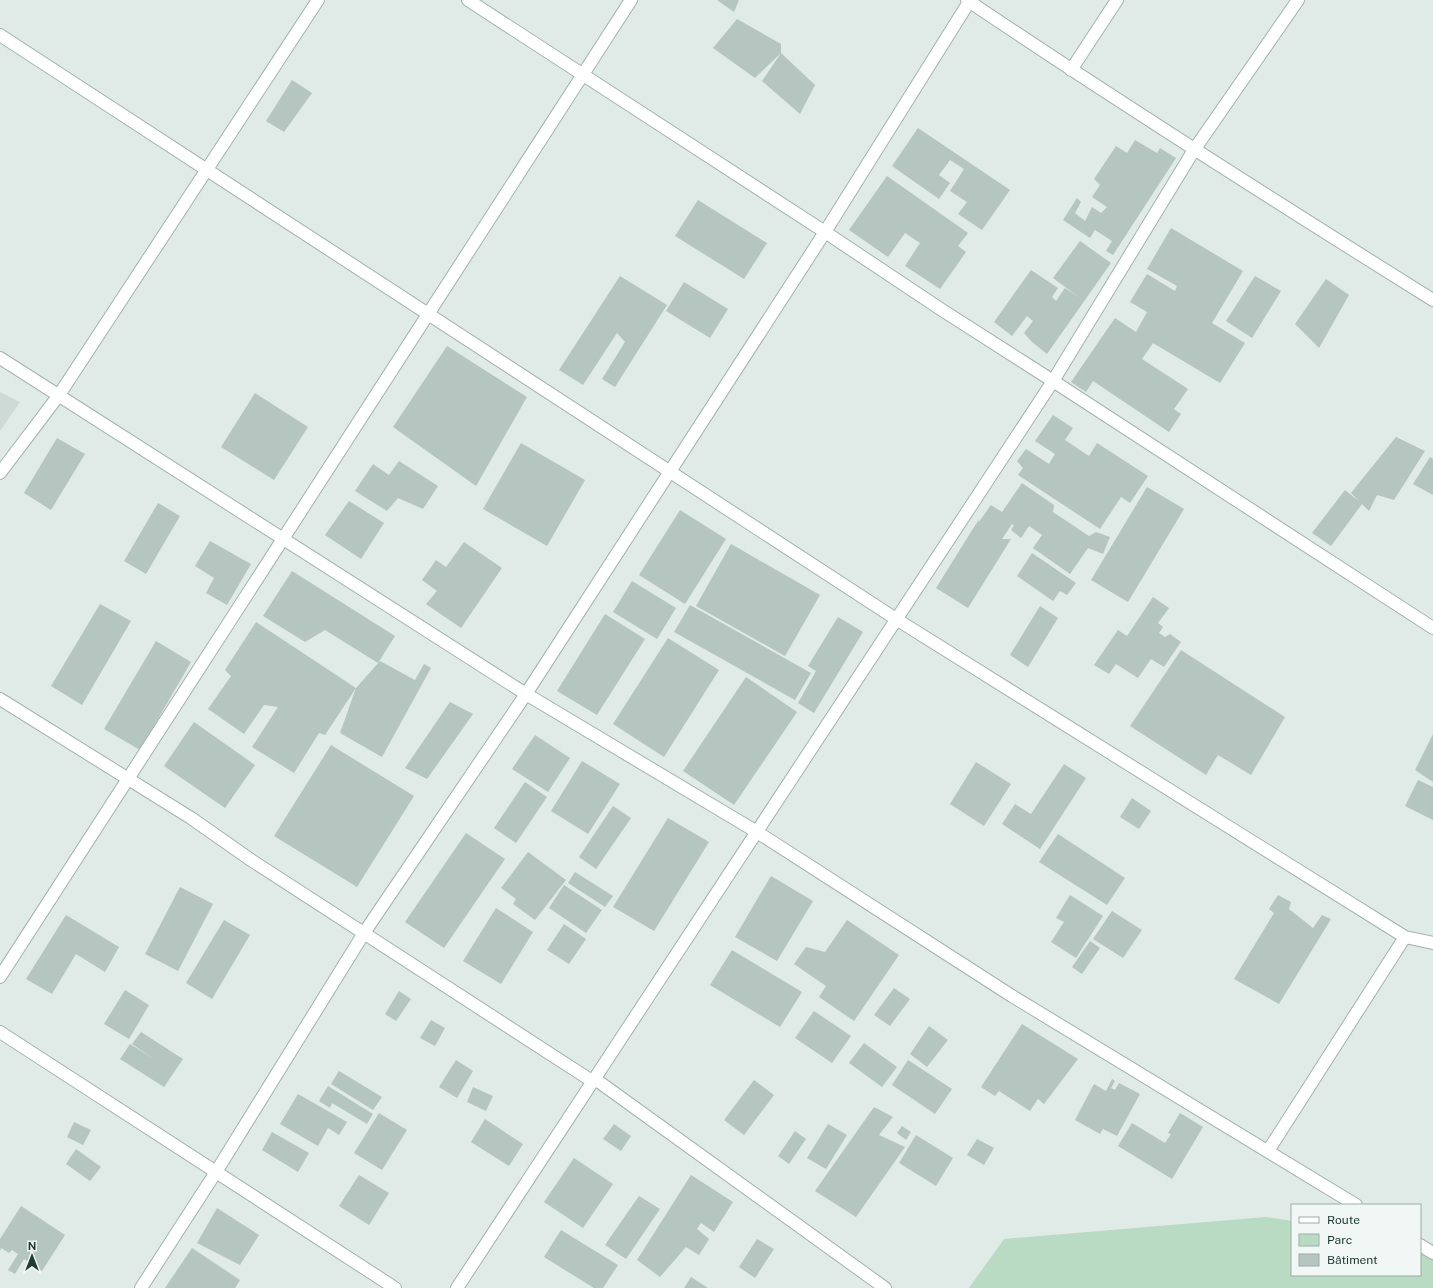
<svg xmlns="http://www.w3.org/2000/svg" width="1433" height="1288" viewBox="0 0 1433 1288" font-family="'Public Sans',sans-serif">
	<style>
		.built { fill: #cedad5 }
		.green { fill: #b9dbc4 }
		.building { fill: #b5c5bf }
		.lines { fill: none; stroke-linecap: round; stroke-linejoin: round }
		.minor-casing { stroke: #a3b2ad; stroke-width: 14 }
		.minor { stroke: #fff; stroke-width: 12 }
	</style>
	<rect width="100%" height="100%" fill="#e0eae6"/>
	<!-- built -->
	<path class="built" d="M0 392 20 402 0 431Z"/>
	<!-- green -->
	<path class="green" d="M1266 1217 1292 1221V1275H1420V1242L1433 1244V1288H969L1004 1239Z"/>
	<!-- building -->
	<path class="building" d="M717 0H739L734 12Z
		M737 19 781 44V53L755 78 713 48Z
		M781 53 815 85 800 114 762 81Z
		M292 80 312 93 284 132 266 121Z
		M918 128 1010 190 982 230 958 214 967 202 950 191 964 169 950 160 939 175 950 183 939 199 892 166Z
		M1135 140 1157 153 1160 148 1176 158 1113 255 1106 251 1112 241 1095 230 1090 238 1063 220 1077 198 1081 202 1075 213 1085 221 1092 207 1101 213 1107 207 1092 197 1100 185 1094 179 1116 146 1127 153Z
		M887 176 968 233 958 246 966 252 940 289 905 266 920 243 905 233 888 257 849 230Z
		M698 200 767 243 744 279 675 236Z
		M1171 228 1243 271 1212 323 1245 343 1220 383 1153 343 1142 359 1188 389 1174 409 1181 414 1169 432 1093 381 1086 392 1071 382 1115 318 1136 332 1147 312 1130 302 1147 274 1175 291 1177 286 1147 269Z
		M1080 241 1111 263 1047 354 1032 342 1024 333 1033 321 1027 316 1012 336 994 322 1031 270 1058 288 1052 297 1056 301 1065 288 1080 298 1053 278Z
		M620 276 667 305 615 387 602 379 625 342 617 333 583 385 559 370Z
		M1255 276 1281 291 1252 338 1226 321Z
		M1326 279 1349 295 1319 348 1295 324Z
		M684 282 728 309 710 338 666 311Z
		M447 346 527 397 476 486 393 427Z
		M255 393 308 427 274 480 221 447Z
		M1053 415 1073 428 1065 440 1089 456 1097 443 1148 476 1130 503 1121 497 1100 529 1018 475 1023 468 1017 461 1026 449 1049 464 1055 454 1035 441Z
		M1396 437 1425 451 1394 500 1377 495 1369 511 1362 504 1331 546 1312 533 1345 490 1360 502 1351 493Z
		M57 438 85 454 51 510 24 493Z
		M521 443 585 480 547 546 483 509Z
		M1430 457 1433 459V495L1413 484Z
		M399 461 438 486 423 509 398 498 387 511 355 491 373 464 389 475Z
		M1022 483 1054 505 1053 512 1089 536 1096 532 1110 537 1103 554 1088 548 1070 574 1033 548 1042 535 1029 526 1021 538 1011 530 1014 525 1012 524 1002 539H1011L968 608 936 588 979 519 978 523 991 505 1002 512Z
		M1147 487 1184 509 1128 602 1091 580Z
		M349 501 384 523 361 559 325 535Z
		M158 503 180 516 146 574 124 561Z
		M680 510 726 539 685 604 639 575Z
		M210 541 251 564 227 605 206 593 214 578 195 566Z
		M464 542 502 568 461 628 426 604 437 591 422 580 436 560 446 567Z
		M731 544 820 595 785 656 696 606Z
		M1032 553 1076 583 1067 595 1060 591 1053 601 1017 576Z
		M292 571 395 636 378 663 325 630 305 642 263 616Z
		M632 581 676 608 657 639 613 612Z
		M1153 597 1169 608 1158 623 1163 627 1159 633 1165 637 1170 634 1181 642 1164 667 1151 659 1138 678 1116 664 1109 674 1094 665 1118 630 1127 636Z
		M100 604 131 621 82 705 51 686Z
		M690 605 811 673 795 700 674 632Z
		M1040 606 1058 618 1028 667 1010 655Z
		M605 614 645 639 597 715 557 691Z
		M838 617 863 632 814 713 798 703 816 671 808 666Z
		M256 622 356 688 325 735 319 733 294 773 252 747 278 707 264 705 244 734 208 709 231 676 225 670Z
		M668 638 719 670 664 757 613 724Z
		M156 641 191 662 140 750 104 729Z
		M1181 650 1285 717 1251 775 1218 755 1206 775 1130 726Z
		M380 661 415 680 424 664 431 668 382 757 340 733 356 688Z
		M746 677 797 712 734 805 683 771Z
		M450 702 473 714 427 779 405 768Z
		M194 722 255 765 225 808 164 766Z
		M1433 734V782L1415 770Z
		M535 735 570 758 548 792 512 769Z
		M331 745 414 796 357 887 274 836Z
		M582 761 620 784 588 834 551 811Z
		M976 762 1011 784 984 826 950 804Z
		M1064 764 1086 778 1040 849 1002 824 1015 804 1031 814Z
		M1418 780 1433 787V820L1405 806Z
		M525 782 547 797 516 843 494 828Z
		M1132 798 1151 811 1139 829 1120 817Z
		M613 806 631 818 596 869 579 857Z
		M668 818 709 842 654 931 613 907Z
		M466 833 505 859 444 948 405 922Z
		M1058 834 1125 878 1107 905 1039 862Z
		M528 852 566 880 535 920 513 904 516 899 501 888Z
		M575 872 613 896 605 907 568 883Z
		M771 876 813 901 777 961 735 937Z
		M564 885 602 910 586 933 549 908Z
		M180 887 213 904 178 971 145 954Z
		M1070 895 1103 916 1076 958 1051 942 1064 922 1056 918Z
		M1278 895 1291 902 1289 909 1313 928 1322 915 1331 919 1279 1004 1234 979 1274 913 1269 909Z
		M496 908 533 932 501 984 463 961Z
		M1112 911 1142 930 1123 958 1093 939Z
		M66 915 119 947 105 972 76 954 52 994 26 979Z
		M224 920 250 935 212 999 186 983Z
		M847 920 899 955 854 1021 819 997 826 986 794 964 806 947 825 952Z
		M564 924 586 939 569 964 547 950Z
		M1090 941 1100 948 1082 974 1072 967Z
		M732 950 802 992 780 1027 710 985Z
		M894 988 910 999 890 1026 874 1015Z
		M125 990 149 1005 129 1039 104 1024Z
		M399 991 411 999 396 1021 385 1014Z
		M814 1011 851 1036 832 1063 795 1038Z
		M431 1020 445 1028 435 1046 420 1038Z
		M1022 1024 1078 1059 1044 1104 1038 1099 1030 1111 999 1091 995 1096 981 1087Z
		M929 1026 948 1040 927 1067 910 1054Z
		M141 1032 183 1059 164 1087 120 1059 130 1044 154 1059 132 1044Z
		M864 1043 897 1067 882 1087 849 1063Z
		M456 1060 473 1071 457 1098 439 1087Z
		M908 1060 952 1089 935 1114 892 1085Z
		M339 1071 382 1097 373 1110 331 1084Z
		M1112 1079 1115 1081 1111 1088 1115 1090 1119 1083 1140 1094 1117 1136 1103 1129 1100 1134 1075 1120 1094 1084 1106 1091Z
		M754 1080 774 1095 744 1135 724 1120Z
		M328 1086 373 1114 367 1124 332 1103 330 1108 319 1101Z
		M473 1087 493 1096 486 1111 467 1102Z
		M298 1094 347 1122 339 1135 328 1128 318 1146 280 1124Z
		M874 1107 893 1117 879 1135 905 1147 856 1217 815 1191Z
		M379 1113 407 1130 382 1170 354 1153Z
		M1180 1113 1203 1127 1172 1179 1118 1146 1132 1123 1165 1143 1171 1134 1168 1133Z
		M485 1119 523 1144 509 1166 471 1142Z
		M74 1122 91 1130 83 1145 67 1137Z
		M614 1124 631 1136 621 1151 603 1139Z
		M828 1124 847 1135 826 1169 807 1158Z
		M902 1126 911 1132 906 1140 897 1133Z
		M795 1131 806 1139 789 1164 778 1156Z
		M272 1132 309 1153 298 1172 262 1150Z
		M916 1135 953 1158 936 1186 899 1163Z
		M977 1139 994 1148 984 1165 967 1155Z
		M76 1149 101 1167 90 1181 66 1164Z
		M574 1158 613 1184 583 1228 544 1202Z
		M359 1175 389 1193 369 1225 339 1206Z
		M691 1175 733 1202 714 1232 701 1223 697 1229 709 1239 699 1255 686 1247 660 1277 637 1260Z
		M639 1196 660 1209 626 1259 605 1245Z
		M21 1206 65 1235 42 1271 24 1259 15 1274 8 1270 18 1254 12 1250 9 1253 1 1248 0 1251V1239Z
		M217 1208 259 1235 240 1265 197 1243Z
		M561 1230 618 1265 603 1288H594L544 1257Z
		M757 1239 774 1249 755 1278 739 1267Z
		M192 1248 240 1280 235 1288H165Z
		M691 1277 708 1288H684Z"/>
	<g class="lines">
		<defs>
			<path id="minor" d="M468 0 825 232 942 310 1053 381 1433 628
				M967 0C1120 103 1276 202 1433 300
				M0 35 896 619 1405 937 1433 943
				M1071 70 1117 0
				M0 358 526 694 757 832 1012 996 1356 1205
				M0 473 59 395 318 0
				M0 699 191 818 251 860 592 1081
				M0 977 631 0
				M0 1032 395 1288
				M595 1079 885 1288
				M1268 1151 1405 937
				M1420 1245 1433 1253
				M141 1288 216 1172 364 933 526 694 825 232 969 2
				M457 1288 1053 381 1194 150 1298 0"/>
		</defs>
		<!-- minor casing -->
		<use href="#minor" class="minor-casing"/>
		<!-- minor -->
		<use href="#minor" class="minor"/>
	</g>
	<!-- legend -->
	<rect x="1291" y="1204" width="130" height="72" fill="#f0f7f4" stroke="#9daba8"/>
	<rect x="1299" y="1217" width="20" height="6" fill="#ffffff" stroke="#9daba8"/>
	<text x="1327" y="1224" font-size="12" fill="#213a35">Route</text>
	<rect x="1299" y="1234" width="20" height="12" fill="#b9dbc4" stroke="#9daba8"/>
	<text x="1327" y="1244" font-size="12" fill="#213a35">Parc</text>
	<rect x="1299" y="1254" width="20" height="12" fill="#b5c5bf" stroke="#9daba8"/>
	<text x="1327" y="1264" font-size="12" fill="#213a35">Bâtiment</text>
	<!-- north arrow -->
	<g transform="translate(32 1256)" stroke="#f0f7f4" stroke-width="3" paint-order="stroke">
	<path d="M0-3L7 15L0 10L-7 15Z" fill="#213a35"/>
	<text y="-6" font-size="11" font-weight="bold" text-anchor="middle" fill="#213a35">N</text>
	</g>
</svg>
